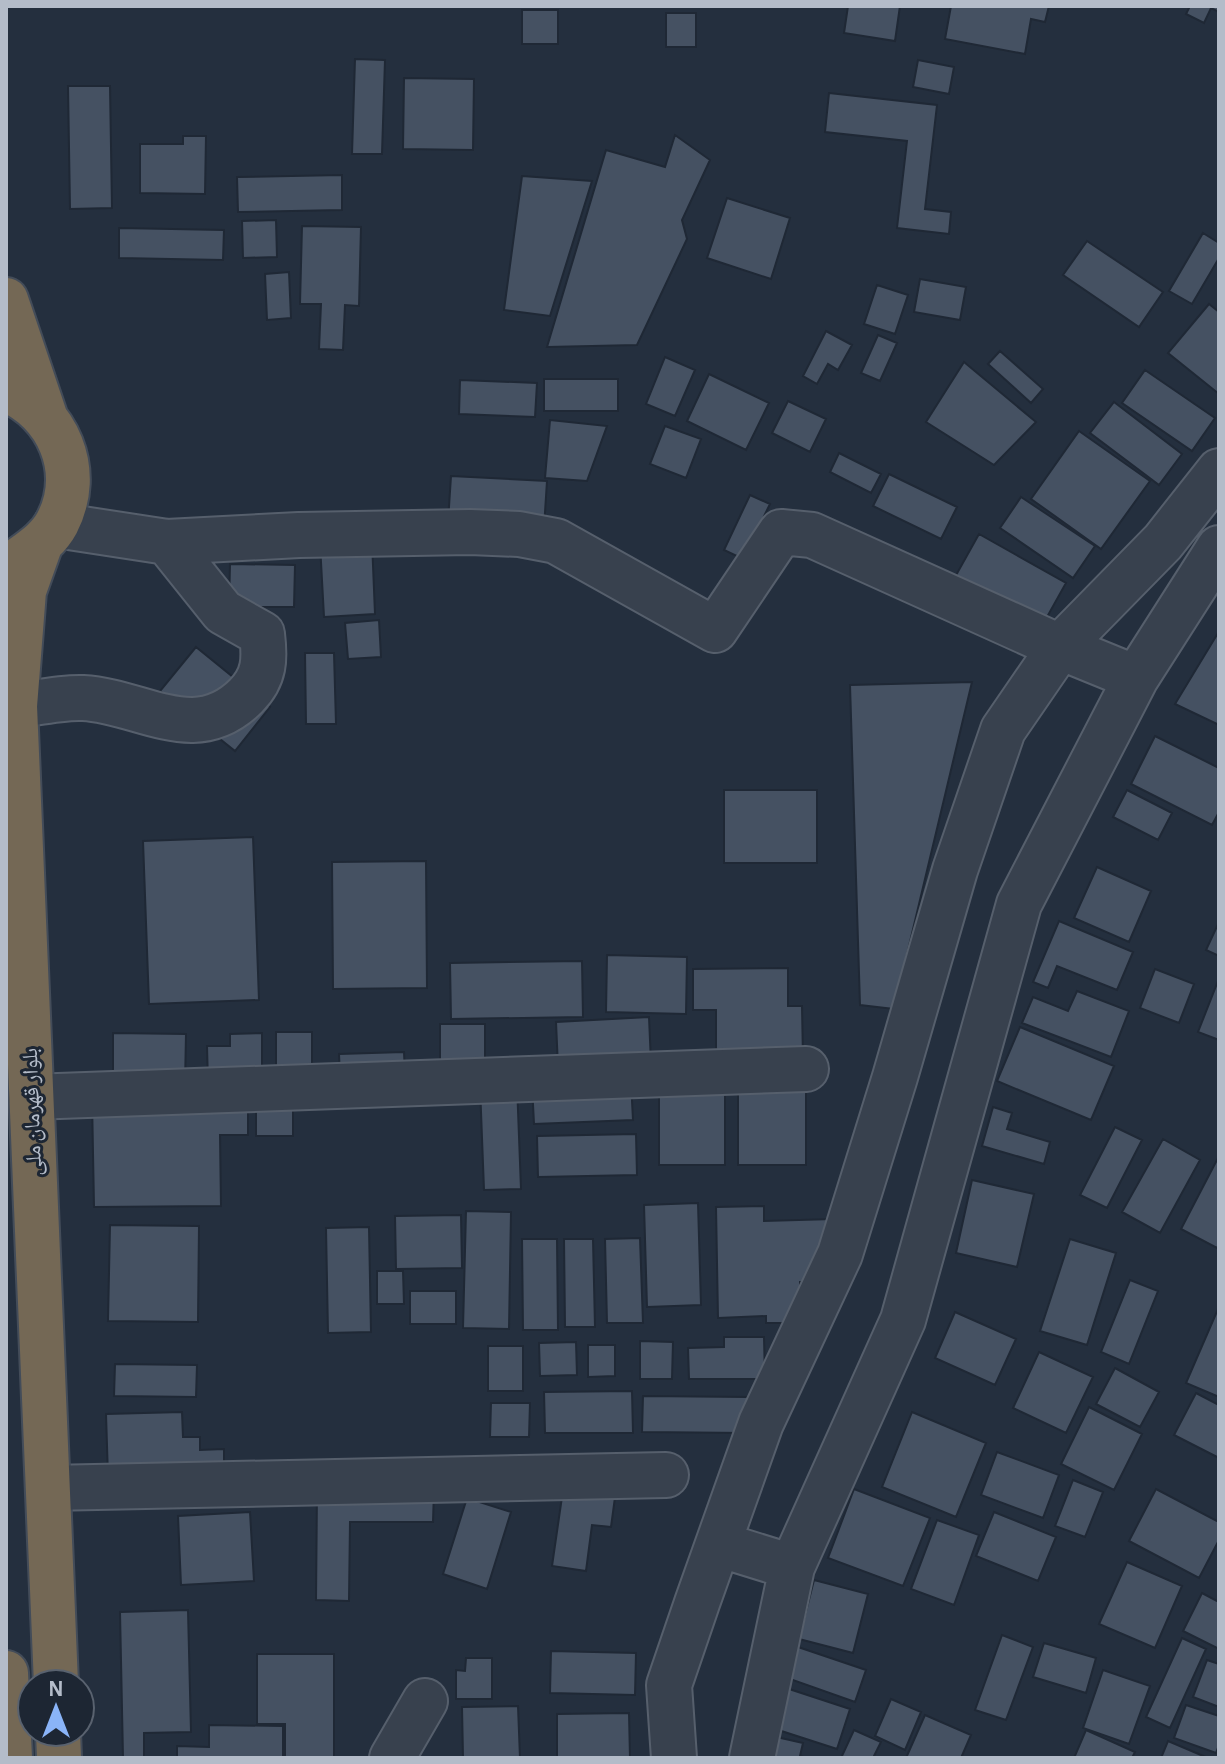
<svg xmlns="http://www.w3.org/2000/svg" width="1225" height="1764" viewBox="0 0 1225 1764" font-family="'Alegreya Sans','Noto Naskh Arabic',sans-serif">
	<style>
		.building { fill: #455162; stroke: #1f2835; stroke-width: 2 }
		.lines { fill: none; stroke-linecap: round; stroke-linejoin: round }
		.minor-casing { stroke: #565f6c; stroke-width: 48 }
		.highway-casing { stroke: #434c59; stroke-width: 48 }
		.minor { stroke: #38414e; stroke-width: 44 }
		.highway { stroke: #746855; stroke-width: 44 }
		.labels { text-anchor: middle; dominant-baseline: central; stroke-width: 6; stroke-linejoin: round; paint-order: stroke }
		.street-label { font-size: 22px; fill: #b4bcc9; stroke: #1d2633 }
	</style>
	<rect width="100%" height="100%" fill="#242f3e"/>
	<!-- building -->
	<path class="building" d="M848 6H900L895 41 844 33Z
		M951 6H1049L1045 22 1031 19 1025 54 945 39Z
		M1190 6H1219V12L1211 8 1204 23 1186 14Z
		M522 10H558V44H522Z
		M666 13H696V47H666Z
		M355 59 385 60 382 154H352Z
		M918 60 954 67 949 94 913 87Z
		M404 78 474 79 473 150 403 149Z
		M68 86H110L112 208 70 209Z
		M829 93 937 105 925 209 951 212 949 234 897 228 907 141 825 132Z
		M675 135 710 160 682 220 687 239 637 345 547 347 606 150 665 167Z
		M183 136H206L205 194 140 193V144H183Z
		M342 175V210L238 212 237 177Z
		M522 176 592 181 550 316 504 310Z
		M727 198 790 218 771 279 707 258Z
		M276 220 277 257 243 258 242 221Z
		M302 226 361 227 359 306 345 305 343 350 319 349 321 304H300Z
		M119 228 224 230 223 260 119 258Z
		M1203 233 1219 243V258L1192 304 1169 291Z
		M1087 241 1163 292 1139 327 1063 275Z
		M289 272 291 318 267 320 265 274Z
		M920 279 966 287 960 320 914 312Z
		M877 285 908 295 895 334 864 324Z
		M1209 304 1219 312V394L1168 353Z
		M826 331 852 345 838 370 828 364 817 384 803 376Z
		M878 335 897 343 880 381 861 373Z
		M1000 351 1043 389 1031 403 988 364Z
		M665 357 695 370 675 416 646 404Z
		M964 362 1036 422 994 465 926 422Z
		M1145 370 1215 418 1192 451 1122 403Z
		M709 374 769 403 746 450 687 421Z
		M544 379H618V411H544Z
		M460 380 537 383 535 417 459 414Z
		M788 401 826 419 810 452 772 433Z
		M1114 402 1182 454 1159 485 1090 433Z
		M550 420 607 426 587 481 545 478Z
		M665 426 701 439 686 478 650 464Z
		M1079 431 1150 481 1101 549 1031 499Z
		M839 453 881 474 871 493 830 472Z
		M889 474 957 507 941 539 873 506Z
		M451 476 547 481 544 528 448 522Z
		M750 495 770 504 743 559 724 550Z
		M1021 497 1095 546 1073 578 1000 528Z
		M979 534 1066 583 1042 626 955 577Z
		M372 541 375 614 324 617 320 544Z
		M230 564 295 565 294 607H229Z
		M379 620 381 657 348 659 345 623Z
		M1218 633H1219V725L1175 704Z
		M196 647 270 707 235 751 160 691Z
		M305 653H334L336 724H306Z
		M972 682 894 1009 860 1005 850 685Z
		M1155 736 1219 768V812L1212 825 1131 784Z
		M724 790H817V863H724Z
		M1127 790 1172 813 1158 840 1113 817Z
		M253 837 259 1000 149 1004 143 841Z
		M426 861 427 988 333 989 332 862Z
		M1097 867 1151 891 1129 942 1074 918Z
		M1059 921 1133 952 1117 990 1057 966 1048 988 1033 982Z
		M1219 922V956L1206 950Z
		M607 955 687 957 686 1014 606 1012Z
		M582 961 583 1017 451 1019 450 963Z
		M788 968V1006H802L803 1058 716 1059V1010H693V969Z
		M1155 969 1194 984 1179 1023 1140 1008Z
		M1218 981 1219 982V1040L1198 1032Z
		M1077 991 1129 1011 1111 1057 1022 1023 1033 997 1068 1011Z
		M649 1017 651 1063 558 1067 556 1022Z
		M440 1024H485V1066H440Z
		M1020 1027 1114 1066 1091 1120 997 1081Z
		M276 1032H312V1083H276Z
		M113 1033 186 1034 185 1084H113Z
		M262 1033V1083H208L207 1046H230V1034Z
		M404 1052 405 1074 340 1077 339 1054Z
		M631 1081 633 1120 534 1124 532 1085Z
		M738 1081H806V1165H738Z
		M517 1084 521 1189 484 1190 480 1086Z
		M659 1084H725V1165H659Z
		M256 1093H293V1136H256Z
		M248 1097V1135H220L221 1206 94 1207 92 1099Z
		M993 1107 1012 1113 1007 1129 1050 1142 1044 1164 982 1146Z
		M1115 1127 1142 1140 1107 1208 1080 1195Z
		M636 1134 637 1175 538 1177 537 1136Z
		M1163 1139 1200 1160 1160 1233 1122 1212Z
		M1219 1156V1245L1217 1248 1181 1229Z
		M972 1180 1034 1194 1017 1267 956 1253Z
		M698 1203 701 1305 647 1307 644 1205Z
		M764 1206V1221L834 1219 818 1282H800L801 1323H766V1316L718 1318 716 1207Z
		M466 1211 511 1212 509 1329 463 1328Z
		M461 1215 462 1268 396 1269 395 1216Z
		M110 1225 199 1226 198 1322 108 1321Z
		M369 1227 371 1332 328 1333 326 1228Z
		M640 1238 643 1323H607L605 1239Z
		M522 1239H557L558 1330H523Z
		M564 1239H593L595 1327H565Z
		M1070 1239 1116 1253 1087 1345 1040 1331Z
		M377 1271H403L404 1304H377Z
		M1130 1280 1158 1291 1129 1364 1101 1352Z
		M410 1291H456V1324H410Z
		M1218 1309H1219V1397L1186 1383Z
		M955 1312 1016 1339 995 1385 935 1358Z
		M724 1337H764L765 1379H689L688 1348 724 1347Z
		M640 1341 673 1342 672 1379H640Z
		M576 1342 577 1375 540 1376 539 1343Z
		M588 1345H615V1376L588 1377Z
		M488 1346H523V1391H488Z
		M1039 1352 1093 1377 1066 1433 1013 1408Z
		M115 1364 197 1365 196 1397 114 1396Z
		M1115 1368 1159 1392 1140 1427 1096 1404Z
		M632 1391 633 1433H545L544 1392Z
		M1196 1393 1219 1405V1458L1174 1435Z
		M643 1396 748 1397 747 1433 642 1432Z
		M491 1403H530L529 1437H490Z
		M1089 1407 1142 1434 1114 1490 1061 1464Z
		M182 1412 183 1437H200V1450L224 1449V1474L108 1477 106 1414Z
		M912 1412 986 1443 956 1517 882 1487Z
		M997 1452 1059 1475 1043 1518 981 1495Z
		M1073 1480 1103 1492 1085 1537 1055 1526Z
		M564 1483 616 1490 611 1527 592 1525 586 1571 552 1566Z
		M317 1489 434 1490 433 1522H350L349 1601 316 1600Z
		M854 1489 930 1518 903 1586 828 1558Z
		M1156 1489 1219 1522V1540L1199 1578 1129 1541Z
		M467 1498 511 1512 487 1589 443 1574Z
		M250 1512 254 1581 181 1585 178 1516Z
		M994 1512 1056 1537 1038 1581 976 1556Z
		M937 1520 979 1535 954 1605 911 1589Z
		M1127 1562 1182 1586 1155 1648 1099 1624Z
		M814 1580 868 1594 853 1653 799 1639Z
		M1202 1593 1219 1602V1649L1183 1631Z
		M188 1610 191 1732 144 1733V1758H123L120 1612Z
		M1002 1635 1033 1647 1006 1720 975 1710Z
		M1182 1638 1206 1649 1170 1728 1146 1717Z
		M1044 1643 1096 1658 1086 1693 1033 1677Z
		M798 1647 866 1670 855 1702 787 1678Z
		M551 1651 636 1653 635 1695 550 1693Z
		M257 1654H334V1758H285V1724H257Z
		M466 1658H492V1699H456V1670L465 1671Z
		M1207 1660 1219 1664V1707L1193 1697Z
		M1103 1670 1150 1686 1129 1744 1083 1728Z
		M783 1687 850 1709 837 1749 769 1727Z
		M891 1699 921 1712 905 1750 875 1736Z
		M1186 1705 1219 1716V1745L1216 1753 1174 1738Z
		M518 1706 520 1758H463L462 1707Z
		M629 1713 630 1758H557V1714Z
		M925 1715 971 1735 961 1758H906Z
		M209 1725 283 1726V1758H177V1746L209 1747Z
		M854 1730 881 1742 873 1758H841Z
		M1086 1730 1135 1752 1132 1758H1074Z
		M772 1736 803 1743 800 1756 807 1758H767Z
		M1168 1741 1208 1758H1161Z"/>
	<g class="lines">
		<defs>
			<path id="minor" d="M56 525 167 542 299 535 470 532 519 534 556 541 715 630 781 532 812 535 1060 647 1163 542 1219 471
				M15 706C37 703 61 697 83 698 142 701 195 747 246 696 265 677 265 659 262 634L223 612 167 542
				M31 1097 806 1069
				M48 1488 666 1475
				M718 1544 792 1567
				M392 1758 425 1701
				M674 1758 669 1685 697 1603 761 1423 840 1254 895 1077 955 870 1003 730 1060 647 1136 678
				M752 1758 792 1567 903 1320 1019 904 1136 678 1219 548"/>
			<path id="highway" d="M6 300 45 416
				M6 390C58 411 84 471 57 523 48 540 32 550 17 561
				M41 543 24 591 15 706 56 1684
				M6 1673 10 1758
				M58 1732 59 1758"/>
		</defs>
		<!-- minor casing -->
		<use href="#minor" class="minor-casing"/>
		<!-- highway casing -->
		<use href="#highway" class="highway-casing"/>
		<!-- minor -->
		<use href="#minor" class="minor"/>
		<!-- highway -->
		<use href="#highway" class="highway"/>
	</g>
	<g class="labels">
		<!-- street labels -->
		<g class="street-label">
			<text transform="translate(32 1112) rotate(-92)">بلوار قهرمان ملی</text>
		</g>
	</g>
	<!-- border -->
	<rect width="1225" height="1764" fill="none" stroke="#b4bcc9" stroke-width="16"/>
	<!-- north arrow -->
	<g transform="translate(56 1708)"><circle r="38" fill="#1d2633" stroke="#59626f" stroke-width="2"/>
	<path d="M0-6L14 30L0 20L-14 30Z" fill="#8ab4f8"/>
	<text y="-12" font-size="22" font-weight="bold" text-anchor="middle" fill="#b4bcc9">N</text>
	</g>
</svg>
